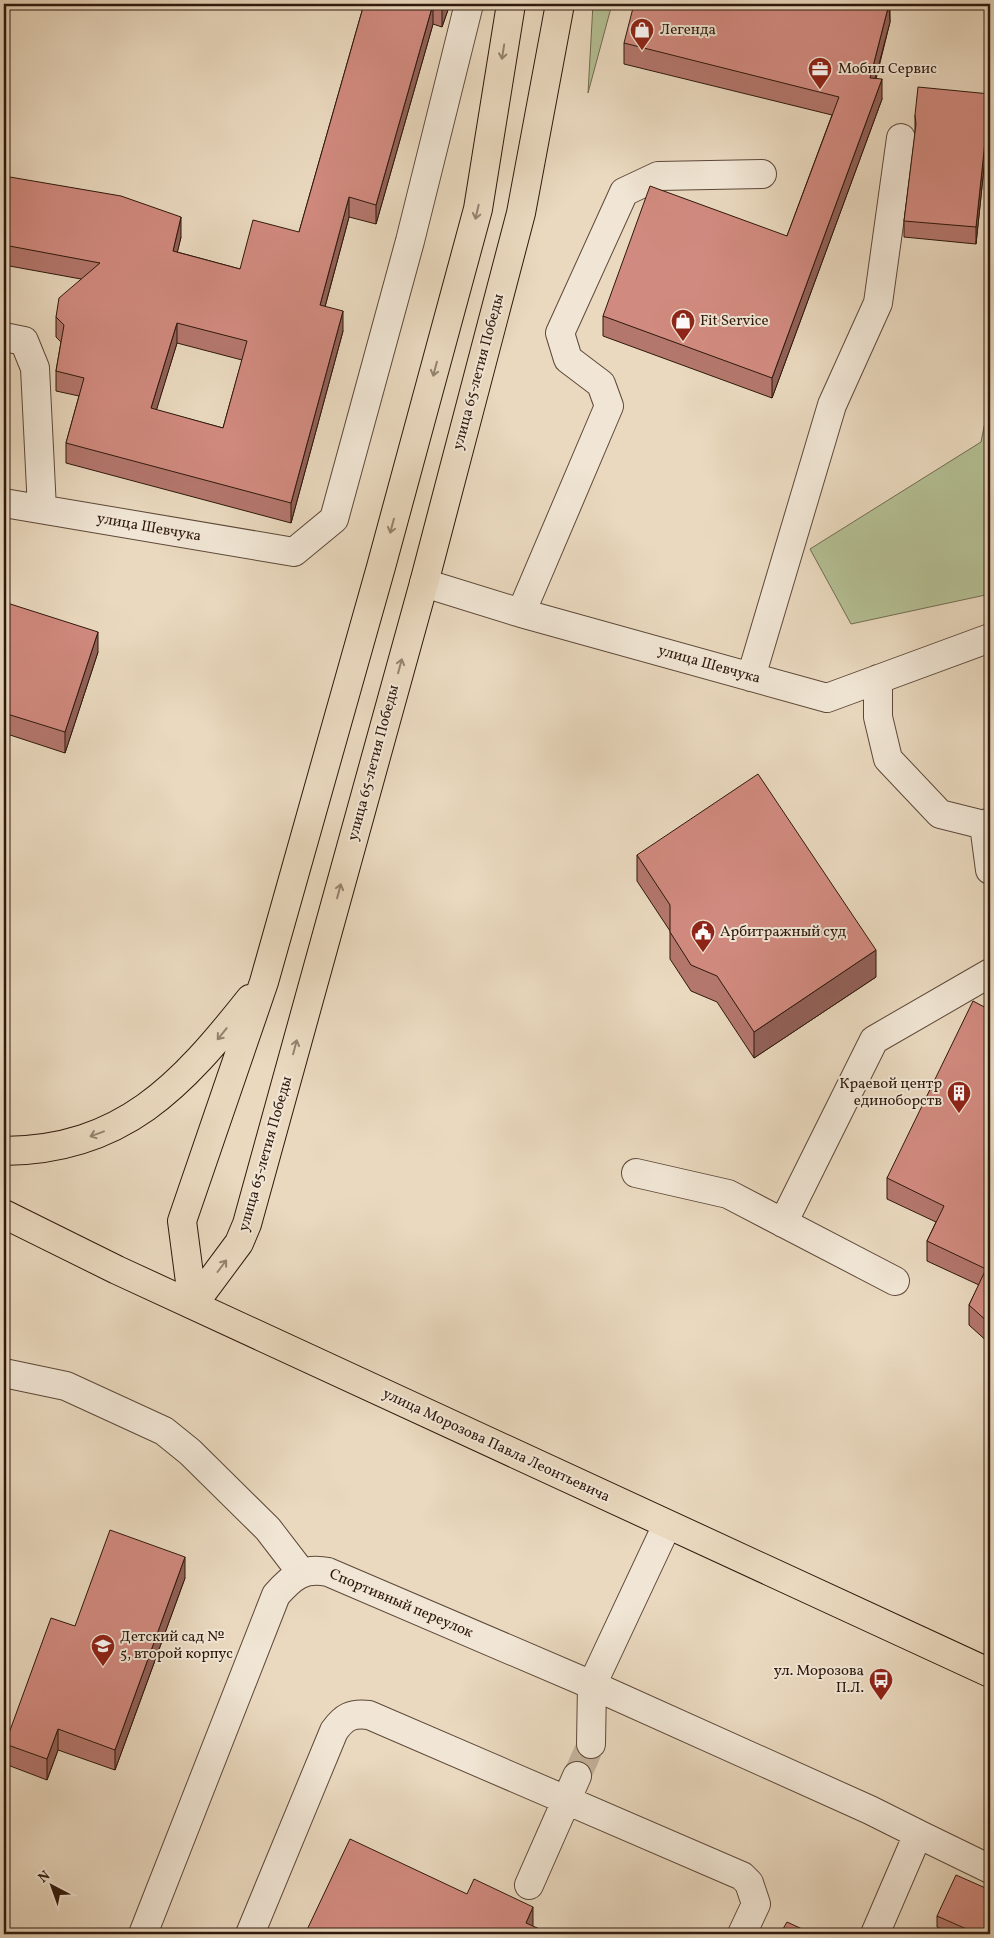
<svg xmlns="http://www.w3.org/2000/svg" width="994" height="1938" viewBox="0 0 994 1938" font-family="Vollkorn,serif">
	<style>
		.green { fill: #b4c094; stroke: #716c50 }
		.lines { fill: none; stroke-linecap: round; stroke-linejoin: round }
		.minor-tunnel { stroke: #c4b29b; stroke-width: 28; stroke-dasharray: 28 14; stroke-linecap: butt }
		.minor-casing { stroke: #5d4839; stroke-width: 30 }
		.major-casing { stroke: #2e180c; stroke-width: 30 }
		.minor { stroke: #f1e6d5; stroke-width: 28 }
		.major { stroke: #ead9bf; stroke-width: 28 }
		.wall { fill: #b4776d; stroke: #2e180c; fill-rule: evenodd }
		.shaded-wall { fill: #926159; stroke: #2e180c }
		.building { fill: #d18a7f; stroke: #2e180c; fill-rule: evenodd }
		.oneway { stroke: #95826e }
		.labels { text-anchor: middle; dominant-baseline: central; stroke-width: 4; stroke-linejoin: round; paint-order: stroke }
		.poi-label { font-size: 15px; fill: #2e180c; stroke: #f1e6d5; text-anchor: start }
		.street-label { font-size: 15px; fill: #2e180c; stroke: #f1e6d5 }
	</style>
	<rect width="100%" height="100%" fill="#ead9bf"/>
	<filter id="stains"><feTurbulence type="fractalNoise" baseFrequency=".004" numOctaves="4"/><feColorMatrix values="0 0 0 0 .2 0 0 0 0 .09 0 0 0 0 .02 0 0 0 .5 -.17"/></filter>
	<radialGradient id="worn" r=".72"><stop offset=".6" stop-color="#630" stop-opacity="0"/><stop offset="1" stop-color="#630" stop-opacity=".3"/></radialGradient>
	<!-- green -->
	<path class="green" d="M593 4H612L588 93Z
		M990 397V594L851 624 810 549 981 442Z"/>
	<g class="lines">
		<!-- minor-tunnel -->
		<path class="minor-tunnel" d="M577 1776 591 1744"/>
		<defs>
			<path id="minor" d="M4 337 24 341 35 368 42 509
				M4 503 294 552 334 519 410 241 469 4
				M424 583 521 613 827 698 990 638
				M521 613 609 406 601 384 568 359 560 333 624 192 658 176 762 174
				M751 677 832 405 878 303 901 138
				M878 679V717L888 759 940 814 984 825 990 822
				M984 825 990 870
				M636 1173 728 1194 895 1281
				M783 1223 874 1040 990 973
				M4 1373 66 1386 164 1431 190 1452 268 1529 301 1572
				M591 1744 592 1685 870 1810 918 1834 875 1934
				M918 1834 990 1869
				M529 1885 577 1776
				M143 1934 276 1595C292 1577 303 1567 328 1572L592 1685 667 1525
				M250 1934 334 1731C344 1717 351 1713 369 1715L742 1876 749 1883 756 1904 742 1934"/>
			<path id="major" d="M4 1151C123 1150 181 1086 250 999
				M4 1214 117 1270 990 1673
				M193 1305 239 1243 247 1224 424 583 521 213 560 4
				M193 1305 182 1221 264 982 381 567 478 209 511 4"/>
		</defs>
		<!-- minor casing -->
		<use href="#minor" class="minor-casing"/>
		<!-- major casing -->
		<use href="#major" class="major-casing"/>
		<!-- minor -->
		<use href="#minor" class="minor"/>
		<!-- major -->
		<use href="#major" class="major"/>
	</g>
	<!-- wall -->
	<path class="wall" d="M364 4H450L442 27 433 24 376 224 349 217 325 307 343 331 291 523 66 463V443L79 396 56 391V371L61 342 56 337V317L81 279 4 265V176L181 237 177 252 240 269 299 232ZM177 343 242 360 223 428 156 410Z
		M890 4V22L876 79 882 99 772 398 603 336V316L787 236 832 115 624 64V43Z
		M990 110 976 244 904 237V221L915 134V115Z
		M4 602 98 652 65 753 4 733Z
		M637 855 876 977 754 1058 717 1002 691 991 670 959V931L637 881Z
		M990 1010V1344L969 1325V1305L979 1285 927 1261V1241L936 1222 887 1199V1178Z
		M185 1578 115 1770 58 1750 47 1780 5 1764V1744L75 1626Z
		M937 1916 990 1934H953L937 1927Z"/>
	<!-- shaded-wall -->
	<path class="shaded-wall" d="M433 4V24L376 224V205Z
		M444 4H450L442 27V7Z
		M889 4 890 22 870 98V78Z
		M882 79V99L772 398V378Z
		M990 94V110L976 244V227Z
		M349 197V217L320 325V305Z
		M181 217V237L173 271V251Z
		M343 311V331L291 523V503Z
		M177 323V343L151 428V408Z
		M98 632V652L65 753V732Z
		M876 950V977L754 1058V1032Z
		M185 1557V1578L115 1770V1750Z
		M58 1729V1750L47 1780V1759Z
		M533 1907V1927L526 1923Z"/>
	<!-- building -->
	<path class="building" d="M364 4H444L442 7 433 4 376 205 349 197 320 305 343 311 291 503 66 443 84 378 56 371 64 325 56 317 59 298 100 263 4 245V176L121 196 181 217 173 251 240 269 253 220 299 232ZM177 323 247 341 223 428 151 408Z
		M634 4H889L870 78 882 79 772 378 603 316 650 186 787 236 839 97 624 43Z
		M918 87 990 94 976 227 904 221 916 124 915 115Z
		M4 602 98 632 65 732 4 713Z
		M758 774 876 950 754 1032 717 976 691 965 670 932V905L637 855Z
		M973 1001 990 1010V1324L969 1305 986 1269 927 1241 944 1206 887 1178Z
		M110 1530 185 1557 115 1750 58 1729 47 1759 5 1744 51 1618 75 1626Z
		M350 1839 467 1894 474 1879 533 1907 526 1923 551 1934H305Z
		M956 1875 990 1890V1934H978L937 1916Z
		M787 1922 813 1934H780Z"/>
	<!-- one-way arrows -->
	<defs><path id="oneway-shaft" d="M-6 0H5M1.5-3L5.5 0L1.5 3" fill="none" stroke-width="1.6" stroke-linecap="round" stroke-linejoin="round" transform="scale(1.25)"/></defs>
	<g class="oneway">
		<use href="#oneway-shaft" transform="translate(503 52) rotate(99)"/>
		<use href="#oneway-shaft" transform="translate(477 212) rotate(103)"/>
		<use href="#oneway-shaft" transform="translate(435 369) rotate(105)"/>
		<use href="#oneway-shaft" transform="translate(392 526) rotate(105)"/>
		<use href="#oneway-shaft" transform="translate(400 666) rotate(-75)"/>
		<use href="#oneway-shaft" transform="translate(339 891) rotate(-75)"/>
		<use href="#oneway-shaft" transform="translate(222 1034) rotate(129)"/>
		<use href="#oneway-shaft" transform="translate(295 1047) rotate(-75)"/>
		<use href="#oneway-shaft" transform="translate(97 1134) rotate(160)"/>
		<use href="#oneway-shaft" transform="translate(222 1266) rotate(-53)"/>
	</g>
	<!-- icons -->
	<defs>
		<symbol id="shop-pin" viewBox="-11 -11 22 30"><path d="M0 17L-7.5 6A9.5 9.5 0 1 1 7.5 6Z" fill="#8f2418" stroke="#f1e6d5"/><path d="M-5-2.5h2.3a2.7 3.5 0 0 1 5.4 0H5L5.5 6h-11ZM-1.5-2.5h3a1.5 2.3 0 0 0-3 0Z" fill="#fff"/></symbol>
		<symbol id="office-pin" viewBox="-11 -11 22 30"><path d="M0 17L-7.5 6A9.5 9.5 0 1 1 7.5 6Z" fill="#8f2418" stroke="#f1e6d5"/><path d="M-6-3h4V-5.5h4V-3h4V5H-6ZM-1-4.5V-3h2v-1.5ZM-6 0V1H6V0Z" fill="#fff"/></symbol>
		<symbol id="civic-pin" viewBox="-11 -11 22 30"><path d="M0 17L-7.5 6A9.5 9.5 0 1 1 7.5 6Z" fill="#8f2418" stroke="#f1e6d5"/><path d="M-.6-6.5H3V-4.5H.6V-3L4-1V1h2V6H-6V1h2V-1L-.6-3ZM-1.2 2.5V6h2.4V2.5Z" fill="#fff"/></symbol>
		<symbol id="building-pin" viewBox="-11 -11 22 30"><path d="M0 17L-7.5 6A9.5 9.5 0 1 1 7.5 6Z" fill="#8f2418" stroke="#f1e6d5"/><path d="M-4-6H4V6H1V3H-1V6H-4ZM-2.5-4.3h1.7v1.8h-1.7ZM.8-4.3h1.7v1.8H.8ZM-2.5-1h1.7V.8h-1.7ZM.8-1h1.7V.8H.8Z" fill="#fff"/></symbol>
		<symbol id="school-pin" viewBox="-11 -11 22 30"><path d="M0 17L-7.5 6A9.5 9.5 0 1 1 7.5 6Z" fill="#8f2418" stroke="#f1e6d5"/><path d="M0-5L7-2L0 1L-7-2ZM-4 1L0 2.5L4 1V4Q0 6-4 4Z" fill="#fff"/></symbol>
		<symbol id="bus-pin" viewBox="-11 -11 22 30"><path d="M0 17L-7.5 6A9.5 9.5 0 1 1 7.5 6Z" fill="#8f2418" stroke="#f1e6d5"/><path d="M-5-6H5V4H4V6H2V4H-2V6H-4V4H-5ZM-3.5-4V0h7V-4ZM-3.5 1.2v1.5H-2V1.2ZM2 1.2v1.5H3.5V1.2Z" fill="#fff"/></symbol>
	</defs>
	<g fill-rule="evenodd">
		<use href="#shop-pin" x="628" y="16" width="28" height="38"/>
		<use href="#office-pin" x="806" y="55" width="28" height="38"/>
		<use href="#shop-pin" x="669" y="307" width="28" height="38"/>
		<use href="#civic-pin" x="689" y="918" width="28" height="38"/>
		<use href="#building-pin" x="945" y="1079" width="28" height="38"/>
		<use href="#school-pin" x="89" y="1632" width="28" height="38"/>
		<use href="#bus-pin" x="867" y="1666" width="28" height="38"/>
	</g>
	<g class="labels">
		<!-- poi labels -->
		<g class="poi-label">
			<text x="660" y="30">Легенда</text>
			<text x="838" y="69">Мобил Сервис</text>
			<text x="700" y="321">Fit Service</text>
			<text x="720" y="932">Арбитражный суд</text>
			<text x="942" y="1084" text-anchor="end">Краевой центр<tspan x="942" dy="17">единоборств</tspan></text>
			<text x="120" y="1637">Детский сад №<tspan x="120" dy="17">5, второй корпус</tspan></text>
			<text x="864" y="1671" text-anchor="end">ул. Морозова<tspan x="864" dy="17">П.Л.</tspan></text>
		</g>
		<!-- street labels -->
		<g class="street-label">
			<text transform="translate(479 372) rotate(-75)">улица 65-летия Победы</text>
			<text transform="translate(149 528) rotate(10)">улица Шевчука</text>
			<text transform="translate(709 665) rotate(16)">улица Шевчука</text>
			<text transform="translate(374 763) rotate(-75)">улица 65-летия Победы</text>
			<text transform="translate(266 1154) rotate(-74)">улица 65-летия Победы</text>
			<text transform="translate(496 1446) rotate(25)">улица Морозова Павла Леонтьевича</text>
			<text transform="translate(401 1604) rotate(23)">Спортивный переулок</text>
		</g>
	</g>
	<!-- margin -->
	<rect width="994" height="1938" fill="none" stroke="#ead9bf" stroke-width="20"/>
	<rect x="5" y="5" width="984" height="1928" fill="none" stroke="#2e180c" stroke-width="2.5"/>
	<rect x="10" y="10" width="974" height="1918" fill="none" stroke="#2e180c"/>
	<!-- north arrow -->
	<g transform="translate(52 1886) rotate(319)" stroke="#f1e6d5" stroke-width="4" paint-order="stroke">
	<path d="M0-4L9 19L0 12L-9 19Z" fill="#2e180c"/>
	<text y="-8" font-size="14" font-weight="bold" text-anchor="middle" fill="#2e180c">N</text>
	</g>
	<rect width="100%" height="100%" filter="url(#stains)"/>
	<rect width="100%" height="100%" fill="url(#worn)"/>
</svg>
